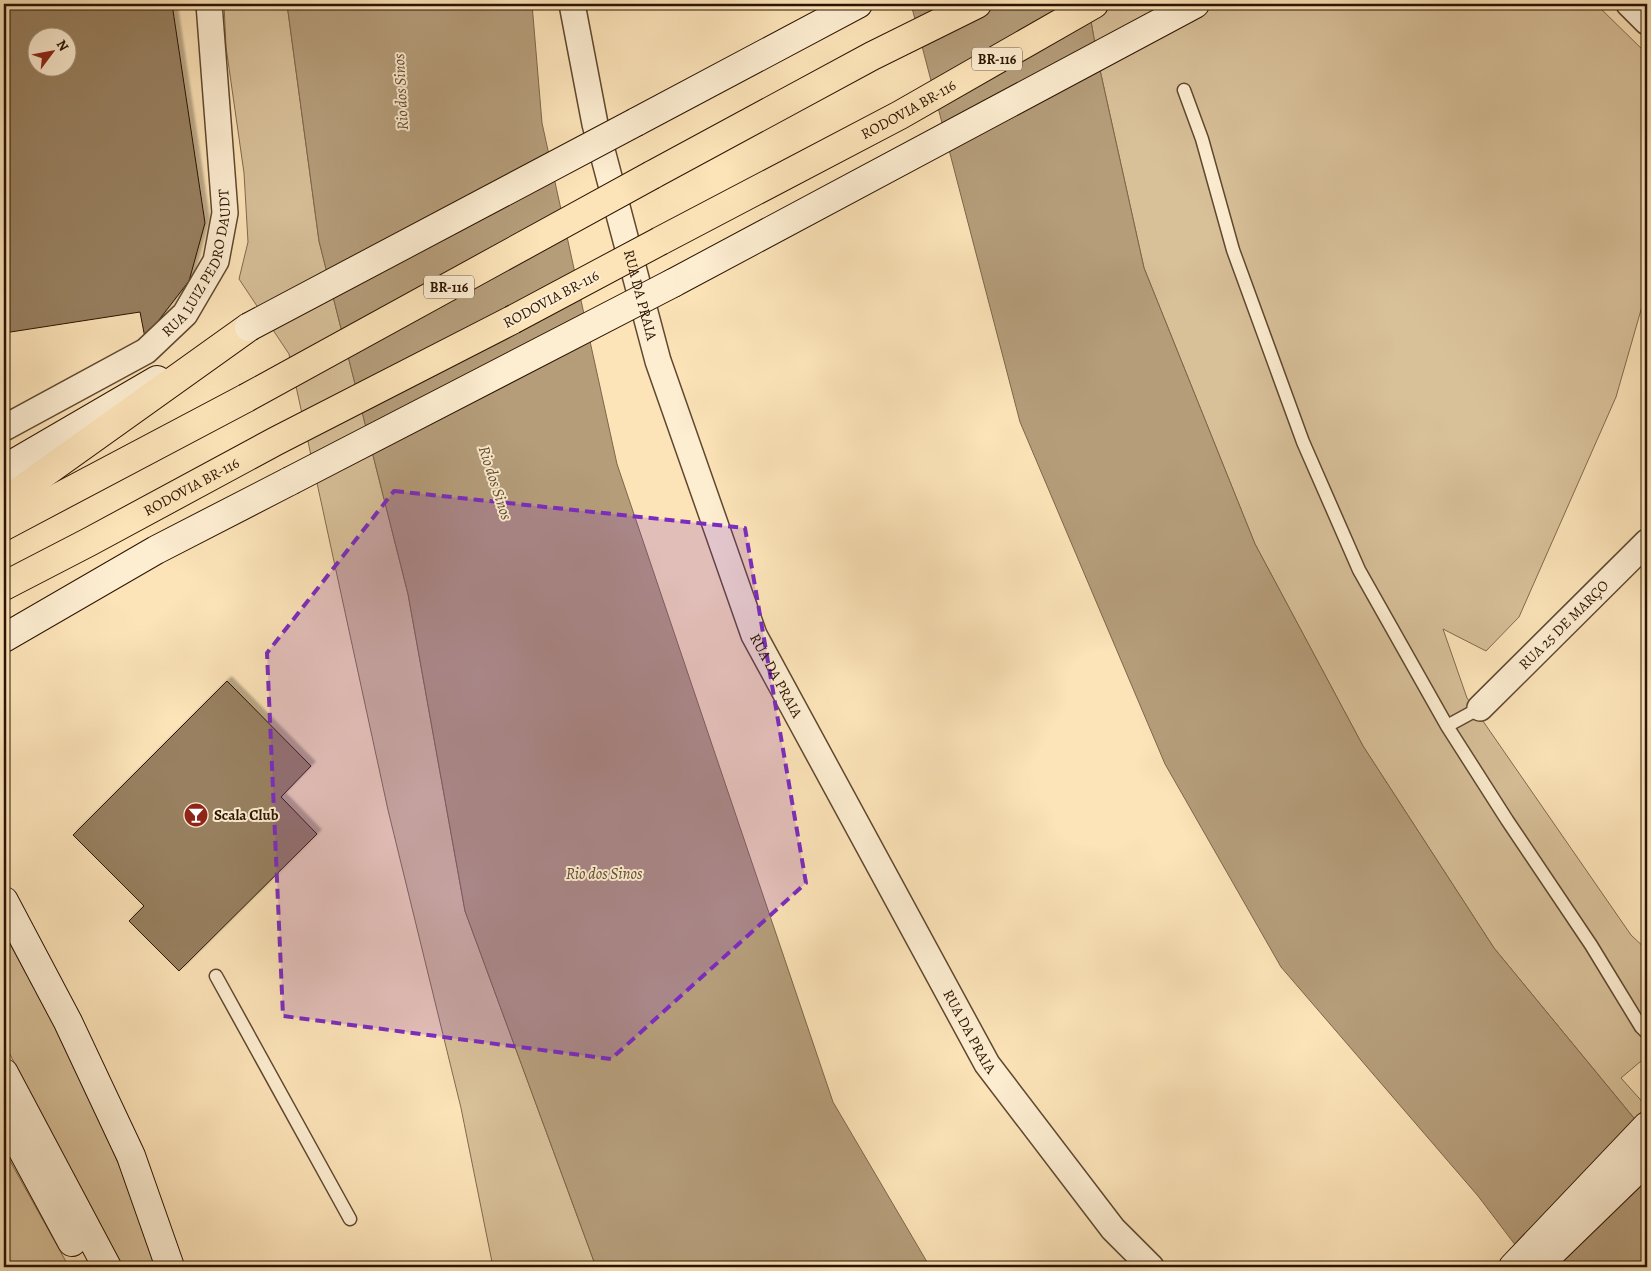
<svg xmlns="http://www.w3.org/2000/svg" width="1651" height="1271" viewBox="0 0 1651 1271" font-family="Alegreya,serif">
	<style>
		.green { fill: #d8c099; stroke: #826a4d }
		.water { fill: #b59d7a; stroke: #7e664a }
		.building { fill: #988060; stroke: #2b1401; fill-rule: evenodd; filter: url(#shadow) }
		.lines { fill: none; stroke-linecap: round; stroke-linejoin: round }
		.lane-casing { stroke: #5f482f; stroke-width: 15 }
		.street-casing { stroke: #5f482f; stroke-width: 28 }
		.secondary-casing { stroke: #2b1401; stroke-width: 30 }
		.highway-casing { stroke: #2b1401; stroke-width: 30 }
		.lane { stroke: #fdedd1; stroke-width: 12 }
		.street { stroke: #fdedd1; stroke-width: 25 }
		.secondary { stroke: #fdedd1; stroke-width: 28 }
		.highway { stroke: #fce3b8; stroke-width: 28 }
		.secondary-bridge-casing { stroke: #2b1401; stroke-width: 30; stroke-linecap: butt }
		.highway-bridge-casing { stroke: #2b1401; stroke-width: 30; stroke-linecap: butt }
		.secondary-bridge { stroke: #fdedd1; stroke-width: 28 }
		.highway-bridge { stroke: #fce3b8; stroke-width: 28 }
		.marked { fill: #7b2cbf; fill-opacity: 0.2; stroke: #7b2cbf; stroke-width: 4; stroke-dasharray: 10 6; stroke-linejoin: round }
		.labels { text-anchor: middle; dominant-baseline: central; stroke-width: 4; stroke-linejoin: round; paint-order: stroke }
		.shield { fill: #fdedd1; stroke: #6a553f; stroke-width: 1 }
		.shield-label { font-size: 14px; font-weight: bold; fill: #2b1401 }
		.street-label { font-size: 15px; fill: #2b1401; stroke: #fdedd1 }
		.poi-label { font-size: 15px; font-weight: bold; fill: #2b1401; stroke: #fdedd1; text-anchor: start }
		.water-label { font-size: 16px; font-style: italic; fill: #624b31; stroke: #fdedd1 }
	</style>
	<defs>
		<filter id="shadow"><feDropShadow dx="4.5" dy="-4.5" stdDeviation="1" flood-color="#0004"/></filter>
	</defs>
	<rect width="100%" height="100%" fill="#fce3b8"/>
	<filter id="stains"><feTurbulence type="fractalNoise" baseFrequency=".004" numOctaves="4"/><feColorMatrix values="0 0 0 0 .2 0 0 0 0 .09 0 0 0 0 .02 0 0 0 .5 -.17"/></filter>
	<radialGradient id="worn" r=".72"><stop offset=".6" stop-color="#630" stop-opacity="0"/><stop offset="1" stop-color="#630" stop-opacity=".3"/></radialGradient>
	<!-- green -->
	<path class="green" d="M224 4H287L319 241 408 594 465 911 596 1267H493L461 1108 388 810 289 354 239 279 248 242 244 173 226 47Z
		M1088 4H1166L1174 24 1218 4H1596L1647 54V289L1616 397 1519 617 1486 651 1443 629 1467 698 1631 935 1647 950V1056L1621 1078 1647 1107V1134L1494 948 1363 746 1255 544 1144 268 1098 61Z
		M4 933 86 1085 161 1267H121L4 1043Z
		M4 1150 69 1267H4Z"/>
	<!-- water -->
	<path class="water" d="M287 4H532L542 123 617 464 833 1102 930 1267H596L465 911 408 594 319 241Z
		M911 4H1088L1098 61 1144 268 1255 544 1363 746 1494 948 1647 1134V1267H1532L1478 1196 1281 967 1165 764 1020 422Z"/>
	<!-- building -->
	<path class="building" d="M4 4H172L205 223 189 281 145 338 140 312 4 333ZM38 38H68V68H38Z
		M227 681 311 766 281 797 317 834 179 971 129 921 144 906 73 835Z"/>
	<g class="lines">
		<defs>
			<path id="lane" d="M1184 90 1202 139 1233 250 1303 442 1359 570 1447 726 1507 820 1591 945 1641 1027 1647 1033
				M1447 726 1480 708
				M216 976 350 1219"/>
			<g id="street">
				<path id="s1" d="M572 4 595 124 658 361 754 635 987 1064 1113 1229 1151 1267"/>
				<path d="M1629 4 1647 22"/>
				<path id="s2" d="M4 428 146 351 185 314 216 261 225 213 209 4"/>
				<path id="s3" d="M1480 708 1647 542"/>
			</g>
			<path id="secondary" d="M636 122 858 4
				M673 283 1195 4
				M4 469 157 380
				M4 638 156 550 290 481
				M4 901 68 1022 131 1156 170 1267
				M4 1073 107 1267
				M4 1116 72 1242
				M1548 1256 1647 1160
				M1513 1267 1647 1126"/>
			<g id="highway">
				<path d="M652 175 872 56 977 4"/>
				<path id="s4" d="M660 241 900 115 1094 4"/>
				<path d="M4 502 249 327"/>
				<path d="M4 526 246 398"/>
				<path id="s5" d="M4 586 89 542 276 441 512 320"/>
			</g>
		</defs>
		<!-- lane casing -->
		<use href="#lane" class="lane-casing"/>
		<!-- street casing -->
		<use href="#street" class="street-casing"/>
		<!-- secondary casing -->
		<use href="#secondary" class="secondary-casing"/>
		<!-- highway casing -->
		<use href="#highway" class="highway-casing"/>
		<!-- lane -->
		<use href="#lane" class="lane"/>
		<!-- street -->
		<use href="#street" class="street"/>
		<!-- secondary -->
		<use href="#secondary" class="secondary"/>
		<!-- highway -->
		<use href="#highway" class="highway"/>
		<defs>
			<path id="secondary-bridge" d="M249 327 636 122
				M290 481 673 283"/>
			<path id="highway-bridge" d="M512 320 660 241
				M246 398 652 175"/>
		</defs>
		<!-- secondary-bridge casing -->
		<use href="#secondary-bridge" class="secondary-bridge-casing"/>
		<!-- highway-bridge casing -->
		<use href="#highway-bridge" class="highway-bridge-casing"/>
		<!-- secondary-bridge -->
		<use href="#secondary-bridge" class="secondary-bridge"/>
		<!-- highway-bridge -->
		<use href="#highway-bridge" class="highway-bridge"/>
	</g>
	<!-- marked area -->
	<path class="marked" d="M394 491 745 528 806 883 611 1059 283 1016 267 653Z"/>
	<!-- icons -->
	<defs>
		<symbol id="bar-disc" viewBox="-11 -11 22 22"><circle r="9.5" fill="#8f2418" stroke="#fdedd1"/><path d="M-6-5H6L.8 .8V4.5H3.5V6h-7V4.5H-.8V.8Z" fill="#fff"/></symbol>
	</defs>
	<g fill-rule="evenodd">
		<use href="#bar-disc" x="182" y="801" width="28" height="28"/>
	</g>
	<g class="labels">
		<!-- shield labels -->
		<g class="shield">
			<rect x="972" y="47.5" width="50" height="23" rx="4"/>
			<rect x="424" y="275.5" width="50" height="23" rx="4"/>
		</g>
		<g class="shield-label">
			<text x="997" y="59">BR-116</text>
			<text x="449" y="287">BR-116</text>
		</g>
		<!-- street labels -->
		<g class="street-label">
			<text stroke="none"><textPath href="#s4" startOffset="281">RODOVIA BR-116</textPath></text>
			<text stroke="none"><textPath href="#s2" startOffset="268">RUA LUIZ PEDRO DAUDT</textPath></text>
			<text stroke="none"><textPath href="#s1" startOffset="299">RUA DA PRAIA</textPath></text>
			<text transform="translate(551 299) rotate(-28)">RODOVIA BR-116</text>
			<text stroke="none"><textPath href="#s5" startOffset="212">RODOVIA BR-116</textPath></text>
			<text stroke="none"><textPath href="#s3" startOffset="118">RUA 25 DE MARÇO</textPath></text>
			<text stroke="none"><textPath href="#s1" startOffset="704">RUA DA PRAIA</textPath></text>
			<text stroke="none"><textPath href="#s1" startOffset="1109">RUA DA PRAIA</textPath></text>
		</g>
		<!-- poi labels -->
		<g class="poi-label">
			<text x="214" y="815">Scala Club</text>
		</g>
		<!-- water labels -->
		<g class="water-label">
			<text transform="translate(401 92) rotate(-93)">Rio dos Sinos</text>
			<text transform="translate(495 483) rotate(72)">Rio dos Sinos</text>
			<text x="604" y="874">Rio dos Sinos</text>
		</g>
	</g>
	<!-- margin -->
	<rect width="1651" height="1271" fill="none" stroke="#fce3b8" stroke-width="20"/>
	<rect x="5" y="5" width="1641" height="1261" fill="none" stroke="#2b1401" stroke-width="2.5"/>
	<rect x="10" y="10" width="1631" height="1251" fill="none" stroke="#2b1401"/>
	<!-- north arrow -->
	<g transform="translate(52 52) rotate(58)"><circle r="24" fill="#fdedd1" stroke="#a9967e"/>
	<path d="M0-4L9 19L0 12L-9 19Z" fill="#8f2418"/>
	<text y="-8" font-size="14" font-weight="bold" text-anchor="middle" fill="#2b1401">N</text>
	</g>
	<rect width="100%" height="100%" filter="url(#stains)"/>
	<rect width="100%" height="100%" fill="url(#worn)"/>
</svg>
